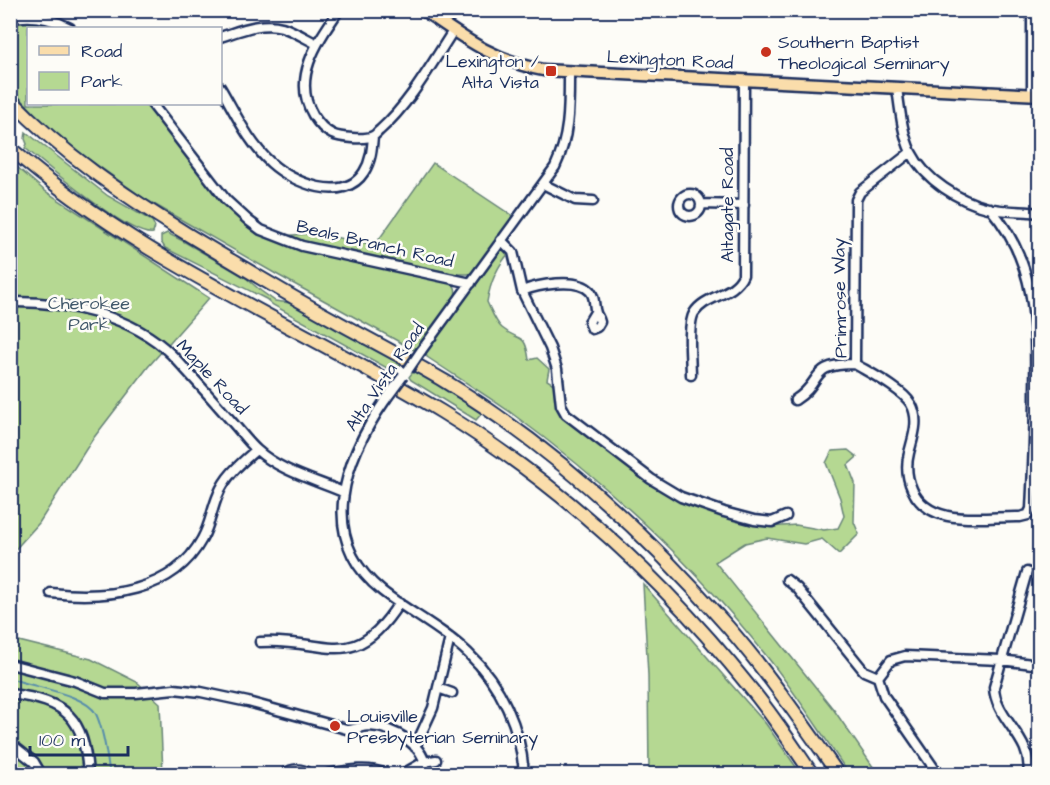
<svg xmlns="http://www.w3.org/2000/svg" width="1050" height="785" viewBox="0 0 1050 785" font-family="'Architects Daughter',sans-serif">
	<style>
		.green { fill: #b5d892; stroke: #688478; stroke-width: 1.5 }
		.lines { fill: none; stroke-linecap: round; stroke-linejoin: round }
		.stream { stroke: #588eab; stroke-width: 2 }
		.minor-casing { stroke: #1b2f5e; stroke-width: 13 }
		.major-casing { stroke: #1b2f5e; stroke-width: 15 }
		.highway-casing { stroke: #1b2f5e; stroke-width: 16 }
		.minor { stroke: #fdfcf7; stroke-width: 8 }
		.major { stroke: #faddab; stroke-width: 10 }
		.highway { stroke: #faddab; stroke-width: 12 }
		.minor-bridge-casing { stroke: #1b2f5e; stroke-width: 13; stroke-linecap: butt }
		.minor-bridge { stroke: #fdfcf7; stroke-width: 8 }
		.poi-dot { fill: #c8321e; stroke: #fdfcf7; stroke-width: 2 }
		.labels { text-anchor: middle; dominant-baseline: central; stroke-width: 5; stroke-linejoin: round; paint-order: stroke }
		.poi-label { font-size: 18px; fill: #1b2f5e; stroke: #fdfcf7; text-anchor: start }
		.street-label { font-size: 18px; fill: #1b2f5e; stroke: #fdfcf7 }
		.park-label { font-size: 18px; fill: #42596b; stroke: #fdfcf7 }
	</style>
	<rect width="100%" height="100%" fill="#fdfcf7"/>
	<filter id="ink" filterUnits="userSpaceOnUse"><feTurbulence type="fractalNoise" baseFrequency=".0167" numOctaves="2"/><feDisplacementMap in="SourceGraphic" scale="12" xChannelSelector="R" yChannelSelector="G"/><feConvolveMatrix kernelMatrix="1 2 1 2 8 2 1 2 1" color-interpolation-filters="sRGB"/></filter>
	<g filter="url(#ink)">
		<!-- green -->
		<path class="green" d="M11 11H43L40 19 61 28H28V104H148L196 168 266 236 289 246 329 256 449 281C457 286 456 291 455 299L414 350 276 274 145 199 69 145 41 120 11 88Z
			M26 132 108 196 152 221 155 227 153 233C131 238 45 164 25 148L27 144 25 139Z
			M10 161 45 191 209 298 148 367 92 440 39 523 11 554Z
			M433 163 514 217 478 267 469 274H457L335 250 283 236 313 233 375 245Z
			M167 233 183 241 246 278 261 291 275 301 298 304 403 361 396 373 273 305 266 299 165 248 161 242V236Z
			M500 247 510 252C497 266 490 284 487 302 491 310 496 323 502 328 520 343 525 331 529 360L537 358 549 369 547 380 555 385 556 401 560 413 638 474 675 499 712 513 769 527 796 525 824 530 838 528 844 516 840 498 826 463 832 451 848 450 857 457 848 465 855 483 854 522 859 534 839 554 822 539 804 544 767 538 745 543 715 562 834 710 878 774H849C824 737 799 698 772 663 698 568 607 483 510 412 483 393 454 375 427 357L426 352Z
			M415 369 483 412 476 420 411 380 409 377Z
			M643 584 766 724 801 774H649L648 675Z
			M10 635 15 640 91 659 137 682 160 703 163 774H11Z"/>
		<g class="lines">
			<!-- stream -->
			<path class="stream" d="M10 678C31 687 86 694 96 714 105 733 106 755 110 774"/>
			<defs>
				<path id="minor" d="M339 10C318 41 291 78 313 115 318 123 324 130 332 134 340 138 365 140 373 136 376 135 377 132 380 130 410 103 431 65 453 31
					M10 19C31 14 51 18 70 28
					M220 37C239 31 262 21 282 27 294 31 305 38 317 44
					M220 87C236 114 248 142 271 163 293 183 344 204 364 172 371 161 372 149 373 136
					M897 88C900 109 902 133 911 152 925 180 959 201 988 208 1005 212 1023 211 1040 213
					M1032 95V10
					M152 104 226 200 249 221 261 230 302 246 471 283
					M911 152 860 192 856 200 855 364C870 373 902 389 911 404 920 420 913 437 909 453 906 465 907 478 912 489 929 529 985 516 1020 517L1028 515 1031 509C1033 469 1035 430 1035 390 1036 322 1037 263 990 208
					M543 184 575 200 593 201
					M679 205a11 11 0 1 1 22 0a11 11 0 1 1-22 0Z
					M701 204 744 205
					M501 240 513 252 522 291 550 348 557 369 561 405 566 414 651 479 681 497 724 512 754 520 772 522 786 516
					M522 291C537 285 577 277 590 291 596 298 593 305 596 313 597 316 599 318 600 322L597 327 592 329 589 322 595 312
					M10 302C65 301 132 315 172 355 193 377 213 400 233 423 241 432 248 442 257 450 280 471 315 480 343 492
					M421 351 555 167C570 136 569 105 569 72
					M691 375C691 361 687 325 694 313 705 295 734 296 743 275L744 80
					M386 399C345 458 315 537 382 591 410 613 442 628 468 653 501 684 521 729 524 774
					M795 400C825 381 807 364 855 364
					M1027 572 994 687C995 720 1034 739 1028 774
					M787 580 797 588 864 671 878 677
					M51 593C106 599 173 593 202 539 210 525 212 509 218 495 225 476 241 463 256 450
					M260 642C325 637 353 676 399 603
					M10 664 75 681 105 693H136L174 689 201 692 248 702 350 730C356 729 363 726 369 726 393 727 429 746 425 774
					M878 677 891 660 905 656 1001 660 1040 665
					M878 677 884 696 938 774
					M438 688 452 693
					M10 694C67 701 84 717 88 774
					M10 743 34 762 41 774
					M415 747 433 708 450 638
					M285 774C292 768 302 768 309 774
					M328 774C345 771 369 766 385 774
					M403 774 424 762 436 760"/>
				<path id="major" d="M423 10C464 38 492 60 543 70L1040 95"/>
				<path id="highway" d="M10 99C63 154 122 194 187 234 235 263 283 292 332 319 370 340 409 360 446 382 552 447 646 533 728 627 768 673 803 724 838 774
					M10 148C138 260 298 325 442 412 561 485 665 581 752 690 774 717 793 746 812 774"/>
			</defs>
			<!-- minor casing -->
			<use href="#minor" class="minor-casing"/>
			<!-- major casing -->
			<use href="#major" class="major-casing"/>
			<!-- highway casing -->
			<use href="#highway" class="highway-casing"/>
			<!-- minor -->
			<use href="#minor" class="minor"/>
			<!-- major -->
			<use href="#major" class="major"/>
			<!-- highway -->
			<use href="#highway" class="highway"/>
			<defs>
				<path id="minor-bridge" d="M408 370 421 351
					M386 399 403 376"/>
			</defs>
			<!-- minor-bridge casing -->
			<use href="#minor-bridge" class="minor-bridge-casing"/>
			<!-- minor-bridge -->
			<use href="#minor-bridge" class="minor-bridge"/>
		</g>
	</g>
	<!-- markers -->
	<g class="poi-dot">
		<circle cx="766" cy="52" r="6"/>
		<rect x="545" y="65" width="12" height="12" rx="3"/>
		<circle cx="335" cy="726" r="6"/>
	</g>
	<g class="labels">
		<!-- poi labels -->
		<g class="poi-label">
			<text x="778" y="42">Southern Baptist<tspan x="778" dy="21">Theological Seminary</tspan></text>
			<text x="539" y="61" text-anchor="end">Lexington /<tspan x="539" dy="21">Alta Vista</tspan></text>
			<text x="347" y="716">Louisville<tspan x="347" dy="21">Presbyterian Seminary</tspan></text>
		</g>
		<!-- street labels -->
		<g class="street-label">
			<text transform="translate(670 60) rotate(3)">Lexington Road</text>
			<text transform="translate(727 205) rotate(-90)">Altagate Road</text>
			<text transform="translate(375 244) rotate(13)">Beals Branch Road</text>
			<text transform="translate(840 298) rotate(-91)">Primrose Way</text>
			<text transform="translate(212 377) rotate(47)">Maple Road</text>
			<text transform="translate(385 377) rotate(-56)">Alta Vista Road</text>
		</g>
		<!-- park labels -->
		<g class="park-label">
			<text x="89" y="303">Cherokee<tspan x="89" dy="21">Park</tspan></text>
		</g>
	</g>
	<!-- margin -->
	<rect width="1050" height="785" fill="none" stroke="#fdfcf7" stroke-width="36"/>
	<rect x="18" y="18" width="1014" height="749" fill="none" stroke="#1b2f5e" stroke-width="2" filter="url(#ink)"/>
	<!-- legend -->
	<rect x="27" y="27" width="195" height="78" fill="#fdfcf7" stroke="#a3aaba" stroke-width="1.5"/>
	<rect x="39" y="46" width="30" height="9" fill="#faddab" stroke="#a3aaba" stroke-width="1.5"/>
	<text x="81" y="57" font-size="18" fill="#1b2f5e">Road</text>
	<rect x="39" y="72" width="30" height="18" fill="#b5d892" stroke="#a3aaba" stroke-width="1.5"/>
	<text x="81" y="87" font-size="18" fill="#1b2f5e">Park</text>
	<!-- scale -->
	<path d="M30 746v9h98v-9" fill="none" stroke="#1b2f5e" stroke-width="3"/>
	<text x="39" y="746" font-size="18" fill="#1b2f5e" stroke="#fdfcf7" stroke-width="4.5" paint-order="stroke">100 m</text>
</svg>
